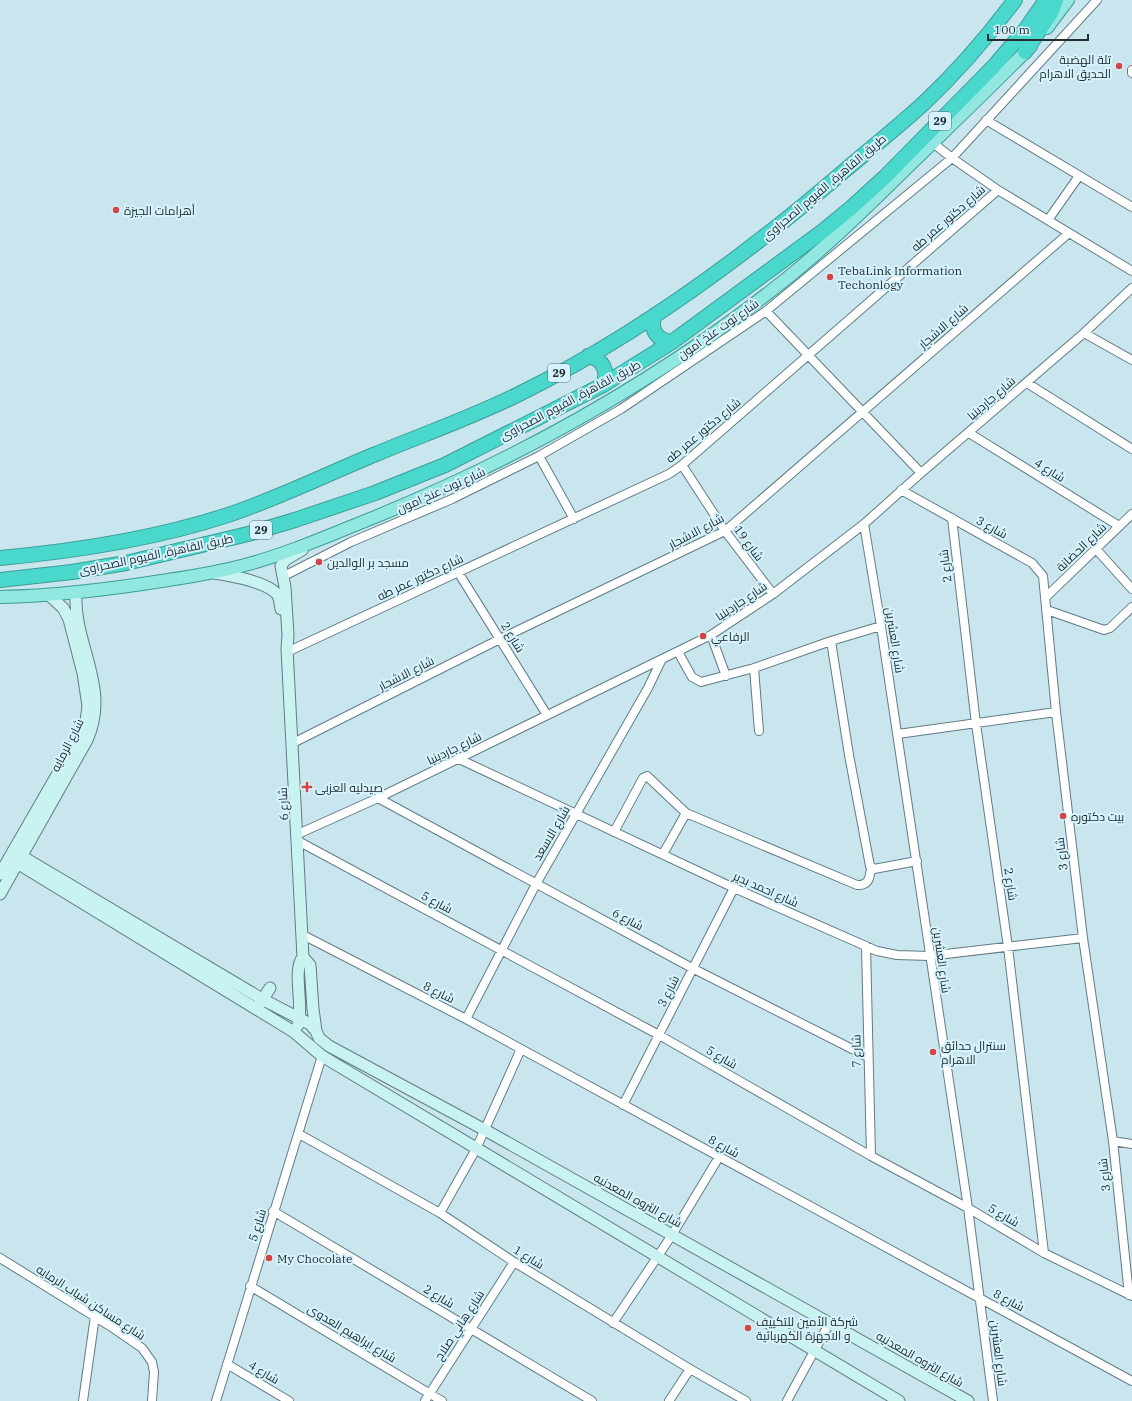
<svg xmlns="http://www.w3.org/2000/svg" width="1132" height="1401" viewBox="0 0 1132 1401" font-family="'IBM Plex Serif',Cairo,serif">
	<style>
		.lines { fill: none; stroke-linecap: round; stroke-linejoin: round }
		.street-casing { stroke: #617c84; stroke-width: 10 }
		.secondary-casing { stroke: #617c84; stroke-width: 13 }
		.primary-casing { stroke: #3c9c96; stroke-width: 14 }
		.highway-casing { stroke: #3c9c96; stroke-width: 16 }
		.street { stroke: #fff; stroke-width: 8 }
		.secondary { stroke: #c9f3f0; stroke-width: 11 }
		.primary { stroke: #92e8e0; stroke-width: 12 }
		.highway { stroke: #4ad8cc; stroke-width: 14 }
		.poi-dot { fill: #d34444; stroke: #d6f3fd; stroke-width: 1.5 }
		.labels { text-anchor: middle; dominant-baseline: central; stroke-width: 4; stroke-linejoin: round; paint-order: stroke }
		.shield { fill: #d6f3fd; stroke: #59696e; stroke-width: 1 }
		.shield-label { font-size: 11px; font-weight: bold; fill: #232e31 }
		.poi-label { font-size: 12px; fill: #232e31; stroke: #d6f3fd; text-anchor: start }
		.street-label { font-size: 12px; fill: #232e31; stroke: #d6f3fd }
	</style>
	<rect width="100%" height="100%" fill="#c9e6ef"/>
	<g class="lines">
		<defs>
			<path id="street" d="M1132 70V73
				M986 120 1132 207
				M933 143 952 158 998 190 1132 271
				M1048 220 1079 176
				M766 311 921 473
				M1084 333 1132 360
				M1027 383 1132 449
				M969 433 1119 526
				M539 456 574 519
				M682 465 725 531 773 594
				M901 490 1032 563 1043 576 1056 712 1083 938 1113 1141 1129 1295
				M952 518 976 724 1008 947 1044 1253
				M864 524 881 626 968 1208 993 1401
				M1096 549 1132 589
				M458 572 547 715
				M282 577 351 542 452 499 539 456 621 409 766 311 952 158 1097 0
				M1046 597 1132 514
				M1047 610 1104 630 1110 628 1132 607
				M711 635 726 676
				M831 641 849 755 870 866 874 869 917 861
				M287 652 669 474 682 465 998 190
				M678 652 692 677 701 682 754 668 831 641 881 626
				M754 668 759 731
				M898 734 1056 712
				M293 743 500 639 725 531 1069 233
				M459 759 734 888 877 951 897 955 929 956 1083 938
				M378 798 692 968 868 1057
				M614 832 643 778 647 776 686 813 857 885C869 886 870 877 871 868
				M298 834 378 798 711 635 773 594 864 524 921 473 1084 333 1132 288
				M298 841 659 1035 871 1156 968 1208 1044 1253 1132 1296
				M663 854 686 813
				M303 935 466 1019 1132 1381
				M866 946 871 1156
				M466 1019 536 884 648 688 661 661
				M623 1105 734 888
				M299 1134 440 1213 514 1262 690 1369 746 1401
				M1113 1141 1132 1144
				M273 1211 592 1401
				M440 1213 476 1149 521 1049
				M0 1258 110 1326 142 1348 152 1362 154 1372 152 1401
				M250 1286 442 1401
				M613 1323 672 1235 719 1157
				M227 1364 289 1401
				M83 1401 95 1316
				M216 1401 322 1056
				M425 1401 514 1262
				M669 1401 690 1369
				M787 1401 830 1322"/>
			<path id="secondary" d="M214 573C231 576 265 581 277 594 280 598 280 604 281 609
				M13 851 262 999 310 1024 316 1031 319 1038 329 1046 485 1130 968 1401
				M9 858 294 1032 322 1056 899 1401
				M0 874 80 735 86 721 88 706 83 673 69 619 63 608 49 595
				M0 894 87 740C111 687 73 645 76 593
				M303 957 310 965 313 1009 316 1031
				M259 1005 270 988
				M298 1025C304 1006 292 970 303 957L287 649 288 635 285 587 281 566 285 560 302 550"/>
			<path id="primary" d="M1047 28 1068 0
				M0 597C56 596 112 589 168 580 194 576 220 572 245 565 290 553 332 534 375 517 516 459 652 384 772 290 823 251 869 205 915 160 954 122 993 85 1031 46"/>
			<path id="highway" d="M1025 52 1051 13 1056 0
				M655 315C649 329 657 341 672 342
				M588 356C603 359 609 371 603 385
				M0 558C77 551 155 539 228 515 279 498 327 474 376 454 424 434 473 417 519 394 637 336 744 257 843 172 870 149 898 127 924 103 958 71 988 36 1015 0
				M0 580 72 572 126 563 248 534 295 520 375 493 445 465 603 385 672 342 823 231 851 208 885 177 995 65 1025 30 1046 0"/>
		</defs>
		<!-- street casing -->
		<use href="#street" class="street-casing"/>
		<!-- secondary casing -->
		<use href="#secondary" class="secondary-casing"/>
		<!-- primary casing -->
		<use href="#primary" class="primary-casing"/>
		<!-- highway casing -->
		<use href="#highway" class="highway-casing"/>
		<!-- street -->
		<use href="#street" class="street"/>
		<!-- secondary -->
		<use href="#secondary" class="secondary"/>
		<!-- primary -->
		<use href="#primary" class="primary"/>
		<!-- highway -->
		<use href="#highway" class="highway"/>
	</g>
	<!-- markers -->
	<g class="poi-dot">
		<circle cx="1119" cy="66" r="4"/>
		<circle cx="116" cy="210" r="4"/>
		<circle cx="830" cy="277" r="4"/>
		<circle cx="319" cy="562" r="4"/>
		<circle cx="703" cy="636" r="4"/>
		<path d="M305 781h4v4h4v4h-4v4h-4v-4h-4v-4h4z"/>
		<circle cx="1063" cy="816" r="4"/>
		<circle cx="933" cy="1052" r="4"/>
		<circle cx="269" cy="1258" r="4"/>
		<circle cx="748" cy="1328" r="4"/>
	</g>
	<g class="labels">
		<!-- shield labels -->
		<g class="shield">
			<rect x="929" y="112" width="22" height="18" rx="3"/>
			<rect x="548" y="364" width="22" height="18" rx="3"/>
			<rect x="250" y="521" width="22" height="18" rx="3"/>
		</g>
		<g class="shield-label">
			<text x="940" y="121">29</text>
			<text x="559" y="373">29</text>
			<text x="261" y="530">29</text>
		</g>
		<!-- poi labels -->
		<g class="poi-label">
			<text x="1111" y="59" text-anchor="end">تلة الهضبة<tspan x="1111" dy="14">الحديق الاهرام</tspan></text>
			<text x="124" y="210">أهرامات الجيزة</text>
			<text x="838" y="270">TebaLink Information<tspan x="838" dy="14">Techonlogy</tspan></text>
			<text x="327" y="562">مسجد بر الوالدين</text>
			<text x="711" y="636">الرفاعي</text>
			<text x="315" y="787">صيدليه العزبى</text>
			<text x="1071" y="816">بيت دكتوره</text>
			<text x="941" y="1045">سنترال حدائق<tspan x="941" dy="14">الاهرام</tspan></text>
			<text x="277" y="1258">My Chocolate</text>
			<text x="756" y="1321">شركة الأمين للتكييف<tspan x="756" dy="14">و الاجهزة الكهربائية</tspan></text>
		</g>
		<!-- street labels -->
		<g class="street-label">
			<text transform="translate(824 187) rotate(-40)">طريق القاهرة, الفيوم الصحراوى</text>
			<text transform="translate(948 218) rotate(-41)">شارع دكتور عمر طه</text>
			<text transform="translate(943 326) rotate(-41)">شارع الاشجار</text>
			<text transform="translate(718 329) rotate(-35)">شارع توت عنخ امون</text>
			<text transform="translate(991 398) rotate(-41)">شارع جاردينيا</text>
			<text transform="translate(570 400) rotate(-28)">طريق القاهرة, الفيوم الصحراوى</text>
			<text transform="translate(703 430) rotate(-40)">شارع دكتور عمر طه</text>
			<text transform="translate(1050 470) rotate(32)">شارع 4</text>
			<text transform="translate(441 490) rotate(-24)">شارع توت عنخ امون</text>
			<text transform="translate(992 527) rotate(29)">شارع 3</text>
			<text transform="translate(696 531) rotate(-28)">شارع الاشجار</text>
			<text transform="translate(749 543) rotate(53)">شارع 19</text>
			<text transform="translate(1081 547) rotate(-44)">شارع الحضانة</text>
			<text transform="translate(156 554) rotate(-12)">طريق القاهرة, الفيوم الصحراوى</text>
			<text transform="translate(945 566) rotate(-97)">شارع 2</text>
			<text transform="translate(420 577) rotate(-25)">شارع دكتور عمر طه</text>
			<text transform="translate(741 601) rotate(-34)">شارع جاردينيا</text>
			<text transform="translate(513 637) rotate(58)">شارع 2</text>
			<text transform="translate(895 640) rotate(81)">شارع العشرين</text>
			<text transform="translate(406 673) rotate(-27)">شارع الاشجار</text>
			<text transform="translate(67 745) rotate(-63)">شارع الرمايه</text>
			<text transform="translate(454 748) rotate(-26)">شارع جاردينيا</text>
			<text transform="translate(283 804) rotate(-93)">شارع 6</text>
			<text transform="translate(551 833) rotate(-60)">شارع الاسعد</text>
			<text transform="translate(1061 854) rotate(-97)">شارع 3</text>
			<text transform="translate(1011 884) rotate(82)">شارع 2</text>
			<text transform="translate(766 889) rotate(24)">شارع احمد بدير</text>
			<text transform="translate(437 902) rotate(28)">شارع 5</text>
			<text transform="translate(628 919) rotate(28)">شارع 6</text>
			<text transform="translate(942 960) rotate(82)">شارع العشرين</text>
			<text transform="translate(668 991) rotate(-63)">شارع 3</text>
			<text transform="translate(439 992) rotate(27)">شارع 8</text>
			<text transform="translate(856 1051) rotate(-91)">شارع 7</text>
			<text transform="translate(722 1057) rotate(30)">شارع 5</text>
			<text transform="translate(724 1146) rotate(29)">شارع 8</text>
			<text transform="translate(1104 1175) rotate(-96)">شارع 3</text>
			<text transform="translate(638 1200) rotate(29)">شارع الثروه المعدنيه</text>
			<text transform="translate(1004 1215) rotate(30)">شارع 5</text>
			<text transform="translate(257 1225) rotate(-72)">شارع 5</text>
			<text transform="translate(529 1257) rotate(32)">شارع 1</text>
			<text transform="translate(439 1296) rotate(31)">شارع 2</text>
			<text transform="translate(1009 1300) rotate(28)">شارع 8</text>
			<text transform="translate(91 1302) rotate(33)">شارع مساكن شباب الرمايه</text>
			<text transform="translate(459 1325) rotate(-57)">شارع هاني صلاح</text>
			<text transform="translate(352 1333) rotate(31)">شارع ابراهيم العدوى</text>
			<text transform="translate(999 1353) rotate(83)">شارع العشرين</text>
			<text transform="translate(920 1359) rotate(30)">شارع الثروه المعدنيه</text>
			<text transform="translate(264 1372) rotate(31)">شارع 4</text>
		</g>
	</g>
	<!-- scale -->
	<path d="M988 34v6h100v-6" fill="none" stroke="#232e31" stroke-width="2"/>
	<text x="994" y="34" font-size="12" fill="#232e31" stroke="#d6f3fd" stroke-width="3" paint-order="stroke">100 m</text>
</svg>
